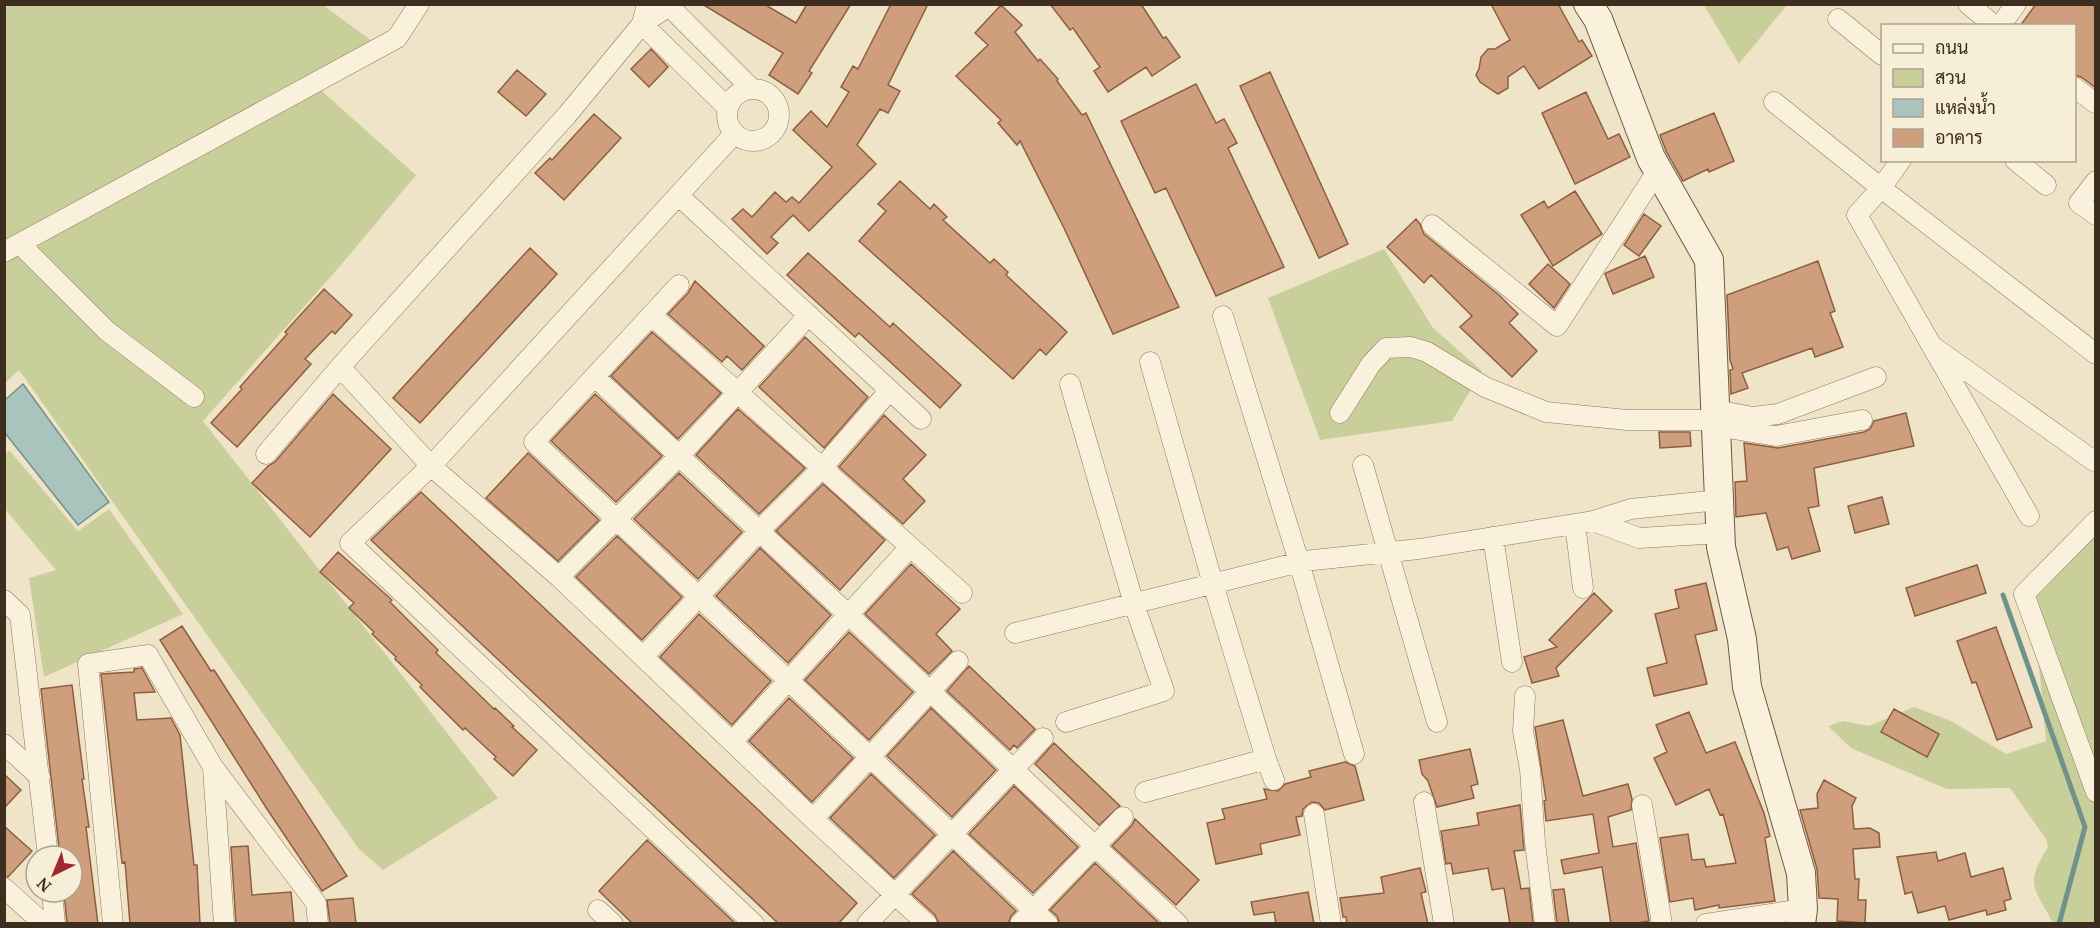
<svg xmlns="http://www.w3.org/2000/svg" width="2100" height="928" viewBox="0 0 2100 928" font-family="'PT Serif',Sarabun,serif">
	<style>
		.green { fill: #c9cf9b }
		.water { fill: #a9c4bc; stroke: #6f938a; stroke-width: 1.5 }
		.lines { fill: none; stroke-linecap: round; stroke-linejoin: round }
		.stream { stroke: #6f938a; stroke-width: 5 }
		.building { fill: #cf9f7d; stroke: #8d5f41; stroke-width: 1.5 }
		.street-casing { stroke: #8d765c; stroke-width: 21 }
		.secondary-casing { stroke: #6f573f; stroke-width: 30 }
		.street { stroke: #faf1dc; stroke-width: 20 }
		.secondary { stroke: #faf1dc; stroke-width: 28 }
	</style>
	<rect width="100%" height="100%" fill="#f0e4c8"/>
	<!-- green -->
	<path class="green" d="M9 5H323L372 41 306 77 416 175 341 265 203 421 498 798 383 870 359 849 19 370 5 383 4 9Z
		M1704 5H1787L1739 64Z
		M1384 249 1433 328 1482 371 1452 421 1320 440 1268 298Z
		M10 451 78 531 109 509 183 614 44 677 29 578 56 570 5 509 4 454Z
		M2095 528V923H2053C2034 887 2024 885 2048 847L2046 839 2010 788 1947 789 1851 748 1828 726 1843 721 1869 726 1914 707 1951 721 2006 754 2046 741 2032 592Z"/>
	<!-- water -->
	<path class="water" d="M23 384 109 502 78 525 5 433V400Z"/>
	<g class="lines">
		<!-- stream -->
		<path class="stream" d="M2003 595 2085 827 2059 924"/>
	</g>
	<!-- building -->
	<path class="building" d="M702 4H764L796 23 807 4H851L809 71 812 73 798 94 769 75 783 53Z
		M891 4H928L888 85 900 91 888 113 880 109 857 145 876 164 809 231 793 215 771 237 778 243 767 254 732 219 743 209 752 217 775 192 786 202 792 197 799 203 832 167 793 130 811 111 827 127 849 92 841 87 853 66 858 69Z
		M1050 4H1141L1163 38 1166 37 1180 57 1152 76 1146 67 1108 92 1094 71 1100 67 1073 28 1070 30Z
		M1491 4H1558L1579 42 1582 40 1592 56 1539 89 1524 66 1508 77V88L1498 94 1480 82 1476 75 1479 69 1481 57 1488 49H1495L1510 40Z
		M2036 4H2096V88L2081 77 2074 75V26H2020Z
		M1001 5 1022 25 1015 32 1038 61 1040 59 1058 79 1057 81 1082 115 1086 113 1179 307 1113 334 1064 228 1020 141 1017 145 998 123 1001 120 956 76 988 45 975 33Z
		M651 49 668 67 649 87 631 69Z
		M517 70 546 94 526 116 498 92Z
		M1270 72 1348 244 1319 258 1240 86Z
		M1196 84 1216 123 1224 119 1237 143 1228 148 1284 267 1216 296 1166 188 1155 193 1121 121Z
		M1586 92 1608 139 1619 134 1630 157 1575 184 1542 113Z
		M1714 113 1734 161 1709 172 1708 169 1683 181 1666 151 1660 135Z
		M594 114 621 138 564 200 535 173 550 158 552 160Z
		M900 181 930 209 934 204 947 217 943 220 990 263 994 259 1008 272 1006 275 1067 332 1046 355 1040 349 1013 379 859 241 886 211 878 204Z
		M1575 191 1602 234 1553 266 1521 215 1544 201 1548 208Z
		M1644 214 1661 226 1639 256 1624 245Z
		M1416 219 1420 224 1424 234 1499 295 1518 314 1509 323 1537 351 1512 377 1460 327 1472 316 1431 275 1424 283 1387 247Z
		M530 248 557 274 420 423 393 398Z
		M808 253 890 327 893 323 961 385 940 408 859 333 855 337 787 275Z
		M1645 256 1654 277 1613 294 1605 274 1606 273Z
		M1818 261 1835 311 1830 313 1843 347 1815 357 1812 348 1742 373 1748 388 1731 394 1730 370 1733 369 1730 360 1727 295Z
		M1548 264 1570 284 1554 308 1529 284Z
		M695 281 764 346 742 370 727 356 722 362 668 314 688 293Z
		M324 289 352 315 335 334 332 331 305 359 311 364 237 447 211 423 242 389 240 387 287 334 285 332Z
		M652 332 721 393 678 439 611 376Z
		M805 337 868 397 824 448 759 387Z
		M333 394 391 449 310 537 252 483 268 466 275 462Z
		M595 394 662 456 616 502 551 441Z
		M738 409 805 468 759 514 696 455Z
		M1906 413 1914 446 1814 468 1819 506 1808 508 1820 551 1792 559 1788 547 1777 550 1766 513 1736 517 1735 482 1747 481 1744 443 1778 448 1864 432 1870 429 1874 421Z
		M884 415 926 455 903 479 925 501 903 524 839 467Z
		M1659 432H1690L1691 446 1660 448Z
		M528 453 599 520 558 561 486 498Z
		M679 473 742 532 698 579 634 519Z
		M823 484 885 540 840 590 776 531Z
		M421 492 857 903 838 924H779L371 540Z
		M1882 497 1889 524 1855 533 1848 506Z
		M617 536 682 597 642 640 576 577Z
		M760 548 831 615 788 663 716 596Z
		M338 552 392 600 390 602 438 650 436 653 494 709 495 708 514 726 512 727 537 750 513 776 494 759 496 757 465 728 463 730 420 687 422 685 395 659 396 657 372 634 374 632 349 608 354 603 320 572Z
		M911 564 960 609 936 634 952 651 929 674 865 614Z
		M1977 565 1986 593 1915 616 1906 588Z
		M1706 583 1717 630 1695 635 1707 684 1654 696 1647 668 1667 663 1655 614 1679 608 1675 590Z
		M1594 593 1612 611 1556 668 1559 676 1532 683 1524 657 1557 647 1549 640Z
		M699 614 771 681 732 725 660 657Z
		M182 626 211 671 214 670 347 876 322 891 267 809 160 640Z
		M1996 627 2032 727 1997 740 1976 682 1972 683 1957 641Z
		M849 632 913 692 869 740 805 680Z
		M969 666 1035 729 1017 748 1014 745 1010 750 947 691Z
		M142 668 155 692 134 693 137 720 171 718 180 735 194 865H197L200 924H130L125 862 122 863 101 674 134 672V669Z
		M72 685 84 779H82L89 827H86L98 924H67L64 892H72V856H60L41 689Z
		M789 698 853 758 812 802 749 741Z
		M931 708 996 770 952 817 887 756Z
		M1894 709 1939 734 1927 757 1881 732Z
		M1689 712 1706 753 1735 742 1764 813 1770 836 1765 838 1775 901 1719 908V905L1695 910 1693 898 1670 902 1660 838 1688 834 1692 860 1704 859 1706 867 1736 863 1723 814 1720 815 1709 789 1676 805 1654 758 1667 752 1656 725Z
		M1563 720 1583 796 1628 784 1632 799 1631 810 1608 817 1613 847 1636 843 1649 921 1633 924H1611L1602 867 1564 874 1561 860 1599 853 1593 814 1546 821 1544 801 1546 800 1535 727Z
		M1054 743 1120 806 1099 825 1035 764Z
		M1470 749 1478 784 1471 786 1474 798 1437 807 1428 781 1422 774 1419 760Z
		M1345 762 1355 766 1364 800 1325 810 1319 803 1312 802 1303 809 1302 816 1296 817 1300 835 1260 844 1262 854 1216 864 1207 823 1225 819 1222 809 1267 799 1264 789 1278 791 1285 784 1311 777 1309 771Z
		M4 774 21 790 4 808Z
		M871 774 935 835 894 878 830 818Z
		M1824 780 1856 798 1852 806 1854 829 1870 828 1879 833 1880 847 1853 849 1855 879H1859L1858 900H1866L1865 923 1837 921 1838 899 1819 898 1817 869 1800 810 1818 808 1817 794Z
		M1014 786 1078 847 1033 893 969 834Z
		M1520 805 1524 850 1514 851 1521 889 1529 888 1533 924H1510L1504 888 1492 890 1488 868 1453 874 1451 863 1446 864 1441 831 1479 825 1477 813Z
		M1135 819 1199 880 1176 905 1112 846 1132 825Z
		M4 826 32 851 8 877 4 876Z
		M647 840 698 888 736 924H633L599 891Z
		M248 846 252 895 291 892 294 924H236L231 847Z
		M953 851 1016 911 1011 916 1008 924H939L935 915 912 894Z
		M1936 852 1938 861 1965 853 1971 877 2003 868 2011 899 2004 901 2006 910 1987 915 1986 910 1949 920 1945 906 1918 913 1912 892 1905 894 1897 857Z
		M1095 863 1159 923 1060 924 1057 916 1050 910Z
		M1420 868 1426 892 1421 893 1428 924H1347L1346 917H1343L1340 898 1384 893 1381 877Z
		M1564 889 1569 924H1557L1553 890Z
		M1308 892 1314 924H1276L1274 912 1254 915 1251 902Z
		M353 898 356 924H330L327 900Z"/>
	<g class="lines">
		<defs>
			<path id="street" d="M647 4 642 24 728 108
				M1968 4 1995 26
				M670 7 752 89
				M1838 19 1882 55
				M2000 26 2016 4
				M2074 87 2095 103
				M727 115a26 26 0 1 1 52 0a26 26 0 1 1-52 0Z
				M1774 102 1881 188 2096 354
				M735 133 431 466 350 543 754 924
				M1901 160 1881 188 1857 215 2029 516
				M2015 160 2046 185
				M2096 181 2079 203 2096 215
				M678 195 921 419
				M1432 225 1557 326 1658 170
				M20 244 107 331 194 397
				M4 252 397 38 419 4
				M679 285 534 442 1048 924
				M651 315 962 593
				M1223 316 1299 562 1354 754
				M1935 348 2094 461
				M340 367 431 466 559 577 813 819 927 924
				M595 377 1178 924
				M1715 410 1753 417 1778 414 1876 377
				M1340 413 1371 364 1386 348 1411 347 1427 352 1485 387 1546 412 1627 420H1715
				M1715 426 1776 436 1862 420
				M266 454 340 367 567 115 642 24 672 4
				M1363 465 1437 722
				M1719 500 1631 509 1593 521 1639 538 1721 533
				M2096 521 2024 594 2096 792
				M1575 524 1583 588
				M1493 537 1512 662
				M559 577 679 456 809 315
				M4 600 20 615 48 856
				M1015 633 1304 561 1419 549 1593 521
				M644 656 759 531 821 469 890 390
				M1525 696 1523 731 1530 769 1535 843 1545 924
				M1066 722 1164 691 1134 604 1070 384
				M733 741 910 547
				M4 744 40 777
				M1266 759 1274 780
				M213 768 224 924
				M1145 792 1266 759 1213 584 1150 362
				M1424 802 1444 924
				M1642 805 1662 924
				M1314 814 1331 924
				M813 819 958 661
				M4 888 44 924
				M52 892 55 924
				M598 910 613 924
				M113 924 88 664 148 655 213 767 316 903 318 924
				M867 924 1043 738
				M1020 924 1123 817
				M1706 924 1803 909"/>
			<path id="secondary" d="M1588 4 1598 19 1651 158 1709 260 1721 547 1742 639 1747 687 1801 873 1803 909 1801 924"/>
		</defs>
		<!-- street casing -->
		<use href="#street" class="street-casing"/>
		<!-- secondary casing -->
		<use href="#secondary" class="secondary-casing"/>
		<!-- street -->
		<use href="#street" class="street"/>
		<!-- secondary -->
		<use href="#secondary" class="secondary"/>
	</g>
	<!-- border -->
	<rect width="2100" height="928" fill="none" stroke="#3d2e20" stroke-width="12"/>
	<!-- legend -->
	<rect x="1881" y="24" width="195" height="138" fill="#f7eed8" stroke="#ada18e" stroke-width="1.5"/>
	<rect x="1893" y="44" width="30" height="9" fill="#faf1dc" stroke="#ada18e" stroke-width="1.5"/>
	<text x="1935" y="54" font-size="18" fill="#3d2e20">ถนน</text>
	<rect x="1893" y="69" width="30" height="18" fill="#c9cf9b" stroke="#ada18e" stroke-width="1.5"/>
	<text x="1935" y="84" font-size="18" fill="#3d2e20">สวน</text>
	<rect x="1893" y="99" width="30" height="18" fill="#a9c4bc" stroke="#ada18e" stroke-width="1.5"/>
	<text x="1935" y="114" font-size="18" fill="#3d2e20">แหล่งน้ำ</text>
	<rect x="1893" y="129" width="30" height="18" fill="#cf9f7d" stroke="#ada18e" stroke-width="1.5"/>
	<text x="1935" y="144" font-size="18" fill="#3d2e20">อาคาร</text>
	<!-- north arrow -->
	<g transform="translate(54 874) rotate(223)"><circle r="28" fill="#f7eed8" stroke="#ada18e" stroke-width="1.5"/>
	<path d="M0-4.5L10 22L0 15L-10 22Z" fill="#9e2a2b"/>
	<text y="-9" font-size="16" font-weight="bold" text-anchor="middle" fill="#3d2e20">N</text>
	</g>
</svg>
